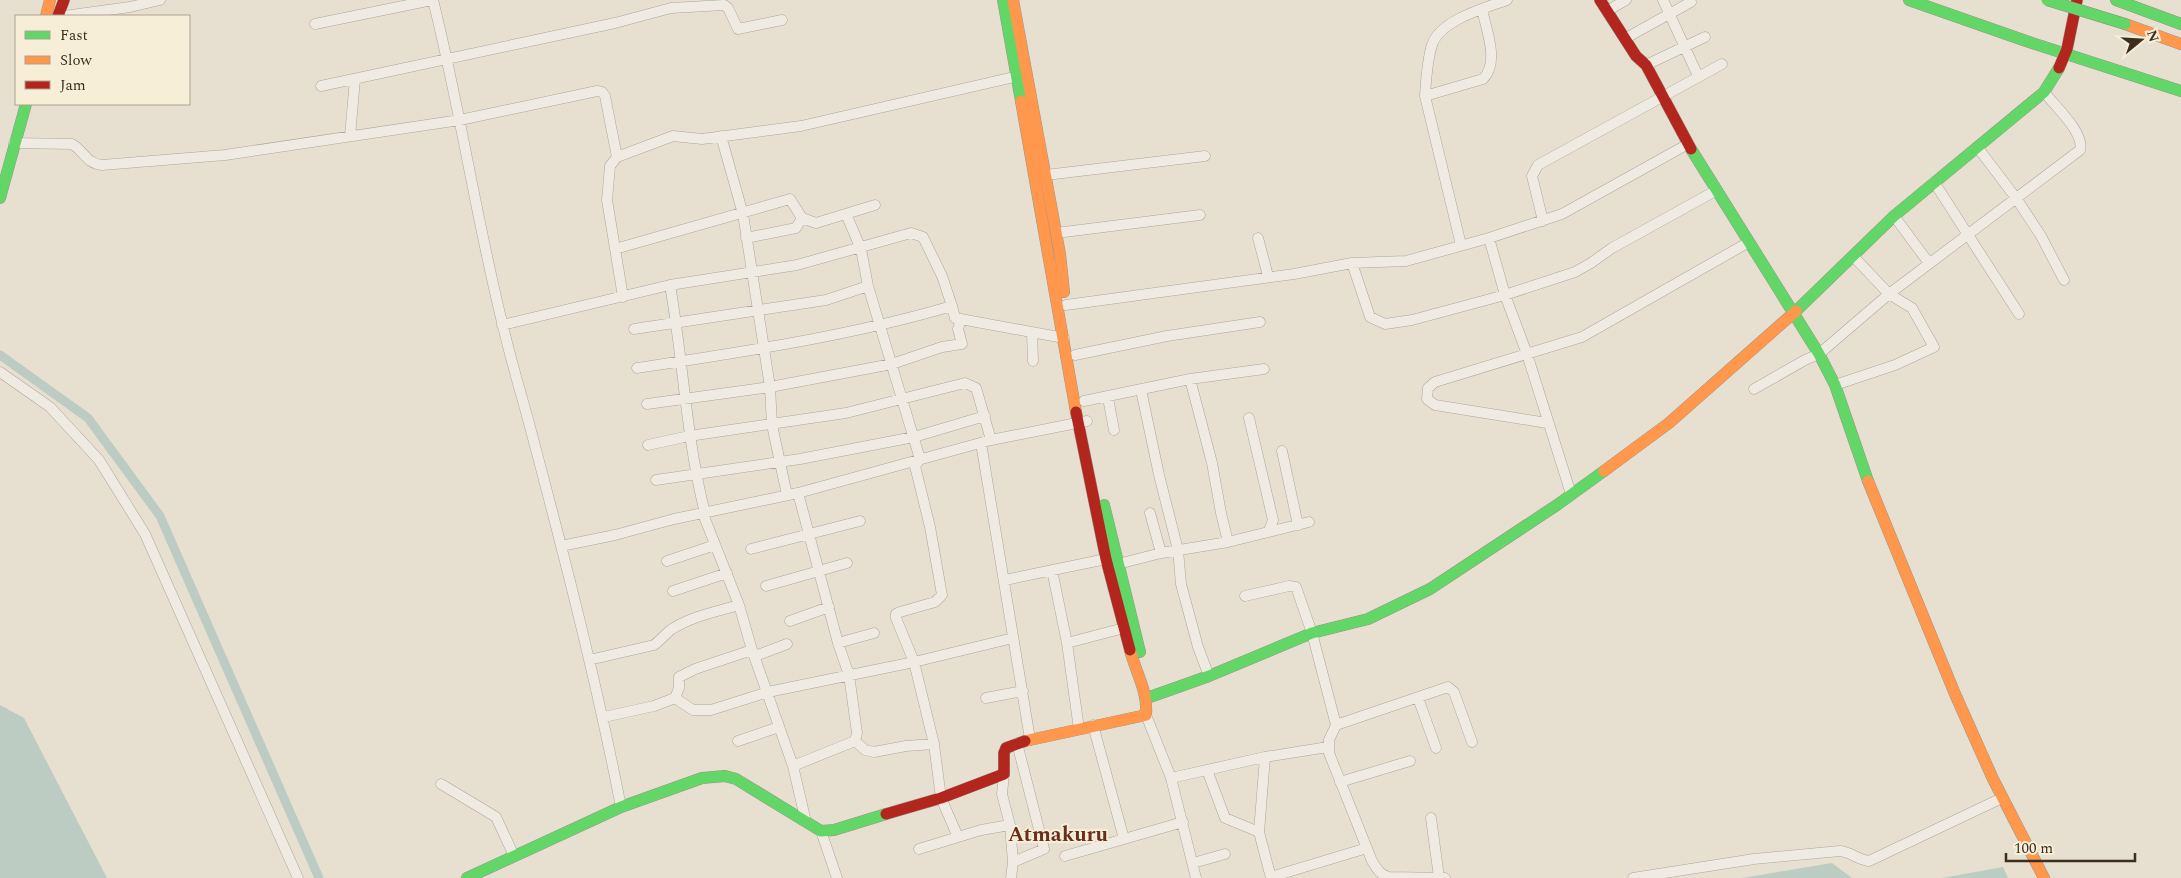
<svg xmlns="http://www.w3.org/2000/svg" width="2181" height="878" viewBox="0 0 2181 878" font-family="Spectral,serif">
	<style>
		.water { fill: #bcccc2 }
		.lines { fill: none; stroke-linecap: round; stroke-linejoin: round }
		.canal { stroke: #bcccc2; stroke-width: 9 }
		.street-casing { stroke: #ada599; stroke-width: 11 }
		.fast-casing { stroke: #9c958a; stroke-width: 12 }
		.slow-casing { stroke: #9c958a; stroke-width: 12 }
		.jam-casing { stroke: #9c958a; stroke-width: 12 }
		.street { stroke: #efebe3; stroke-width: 10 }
		.fast { stroke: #63d668; stroke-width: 11 }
		.slow { stroke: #ff974d; stroke-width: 11 }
		.jam { stroke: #b3261e; stroke-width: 11 }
		.fast-bridge-casing { stroke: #928b80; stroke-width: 12; stroke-linecap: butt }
		.fast-bridge { stroke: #63d668; stroke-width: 11 }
		.labels { text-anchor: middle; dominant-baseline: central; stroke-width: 4; stroke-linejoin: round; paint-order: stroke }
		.quarter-label { font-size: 21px; font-weight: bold; fill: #6b2e1e; stroke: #f7eed8 }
	</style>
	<rect width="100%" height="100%" fill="#e7e0d1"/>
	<!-- water -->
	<path class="water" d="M0 705 24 718 107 878H0Z
		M1832 863 1852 878H1742Z
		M2003 867 2008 878H1942Z"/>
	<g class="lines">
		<!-- canal -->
		<path class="canal" d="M0 355 88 418 160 516 319 878"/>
		<defs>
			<path id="street" d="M433 0C460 108 476 218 503 326 512 365 524 403 534 442 566 563 597 684 621 807
				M1663 0 1698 76
				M1607 11 1626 0
				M64 16 130 7 160 0
				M315 24 432 0
				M1626 38 1691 2
				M1646 65 1705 37
				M321 86 615 23 671 8 724 5 728 8 738 29 782 20
				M1425 96 1483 79C1500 62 1486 30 1482 9
				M350 136 355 79
				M721 136 743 214 770 387 772 425 787 495
				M14 143 72 144C84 151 87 164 102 165L225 155 460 120 597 91 602 92 605 96 617 157
				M1978 148 2016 198 2041 236 2064 280
				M1046 175 1205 156
				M1934 182 2019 314
				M846 214 861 249 868 286 920 459 915 466 930 527 942 595 935 602 900 612 896 614V618L914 662 934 744 941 798 958 837
				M1894 216 1929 263
				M1543 221 1532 176 1538 165 1722 64
				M1056 233 1200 215
				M746 238 796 228 802 218 816 223 875 205
				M1258 238 1268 276
				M1489 238 1505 295 1527 354 1571 494
				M1461 245 1425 96C1426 79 1427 61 1432 45 1440 20 1485 8 1507 0
				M615 249 790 199 802 218
				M1352 263 1370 317 1385 324 1412 320 1505 295 1575 272 1591 263 1612 248 1717 190
				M670 285C683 359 686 436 704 509L703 514 739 605 752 650 793 766 806 822
				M623 297 607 200 610 166 617 157 673 136 702 139 801 126 1023 75
				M1066 305 1294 274 1352 263 1406 261 1489 238 1562 214 1688 144
				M502 325 670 285 797 265 911 233 923 237 942 276 952 306
				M634 329 826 300 868 286
				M1032 332 1033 361
				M1075 355 1167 336 1260 322
				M637 368C742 352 850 336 952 306L955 318 1064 338
				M0 372 50 407 99 460 145 534 298 878
				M1190 379 1212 463 1221 513 1228 542
				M1835 385 1895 365 1934 347 1912 308 1889 294 1853 256
				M1754 389 1805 360 1819 354 1889 294 2080 150C2085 133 2055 106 2044 92
				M1141 390 1159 475 1178 550 1181 584 1198 647 1209 676
				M1108 398 1114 430
				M1084 401 1190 379 1264 369
				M647 404 770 387 892 364 942 347 962 344 958 329 961 319
				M1249 418 1273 520 1269 531
				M1547 423 1435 405 1427 399 1428 388 1435 382 1582 337 1749 242
				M981 443 1030 739
				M648 445 689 436 846 413 965 383 976 388 977 391 991 440
				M1282 451 1298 525
				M656 480 800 459 914 437 985 416
				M1150 513 1161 553
				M561 546 615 535 674 519 798 493 991 440 1087 421
				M751 549 860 521
				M667 561 715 545
				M1118 564 1161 553 1228 542 1309 522
				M1052 570 1067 643 1079 729
				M1005 580 1106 559
				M766 586 847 563
				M673 591 727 573
				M1245 596 1289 586 1296 587 1312 633 1336 725 1329 740V753L1372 861C1377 869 1380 875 1389 877L1445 878
				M790 621 829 607
				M838 643 874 633
				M1067 643 1124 628
				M755 656 787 644
				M589 660 654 645C661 640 665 634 672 629 692 616 716 612 739 605
				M675 698 693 710H711L768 692 914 662 1013 638
				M986 698 1023 691
				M1418 698 1436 748
				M1146 715 1171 778 1196 878
				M604 717 654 706 675 698 679 688V677L695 669 752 650
				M1093 725 1124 839
				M1336 725 1448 687 1454 692 1472 742
				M738 741 779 727
				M855 741 865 750 874 752 906 746 934 744
				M1265 757 1259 832 1271 878
				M793 766 855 741 857 733 849 675 838 643 798 493
				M1207 770 1225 818 1259 832
				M1004 774 1002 794 1010 825 1013 862 1011 878
				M1171 778 1265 757 1328 747
				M1340 782 1410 761
				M441 784 496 817 514 856
				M1431 818 1439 877
				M821 831 837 878
				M919 849 981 830 1010 825
				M1065 856 1183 822
				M1013 862 1044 849 1017 743
				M1193 863 1225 854
				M1271 877 1367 848
				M1633 878 1754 859 1840 851C1851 852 1858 860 1869 861L2002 798"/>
			<path id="fast" d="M1003 0 1021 101
				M1909 0 2026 41 2181 91
				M2116 0 2181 24
				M1691 149 1819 354 1835 385 1868 481
				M0 198 26 104
				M1796 311 1894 216 2044 92 2059 68
				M1104 505 1140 652
				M1147 698 1209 676 1312 633 1368 619 1430 589 1557 505 1604 471
				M467 878 621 807 702 778 725 776 736 779 821 831 834 830 886 814"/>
			<path id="slow" d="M1013 0 1060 254 1064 292
				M46 16 50 0
				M2125 24 2181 44
				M1021 101 1076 412
				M1604 471 1669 423 1796 311
				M1868 481 1955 694 1993 779 2044 878
				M1025 741 1146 715C1148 691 1136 673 1130 650"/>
			<path id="jam" d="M1600 0 1636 56 1646 65 1691 149
				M58 16 64 0
				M2059 68 2067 49 2077 0
				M1076 412 1106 559 1130 650
				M886 814 941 798 1004 774V753L1006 748 1025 741"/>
		</defs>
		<!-- street casing -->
		<use href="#street" class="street-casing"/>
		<!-- fast casing -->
		<use href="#fast" class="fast-casing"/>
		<!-- slow casing -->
		<use href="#slow" class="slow-casing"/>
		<!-- jam casing -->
		<use href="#jam" class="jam-casing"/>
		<!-- street -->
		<use href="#street" class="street"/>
		<!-- fast -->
		<use href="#fast" class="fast"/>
		<!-- slow -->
		<use href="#slow" class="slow"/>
		<!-- jam -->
		<use href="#jam" class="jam"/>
		<defs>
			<path id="fast-bridge" d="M2047 0 2125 24"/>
		</defs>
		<!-- fast-bridge casing -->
		<use href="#fast-bridge" class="fast-bridge-casing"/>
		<!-- fast-bridge -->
		<use href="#fast-bridge" class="fast-bridge"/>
	</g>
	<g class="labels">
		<!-- quarter labels -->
		<g class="quarter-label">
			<text x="1058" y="835">Atmakuru</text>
		</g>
	</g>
	<!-- legend -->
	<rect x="15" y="15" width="175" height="90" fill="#f7eed8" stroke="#ada18e"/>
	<rect x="25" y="31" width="25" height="8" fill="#63d668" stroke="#ada18e"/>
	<text x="60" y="40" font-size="15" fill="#3d2e20">Fast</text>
	<rect x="25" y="56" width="25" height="8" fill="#ff974d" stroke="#ada18e"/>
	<text x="60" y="65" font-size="15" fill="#3d2e20">Slow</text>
	<rect x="25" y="81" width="25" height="8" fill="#b3261e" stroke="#ada18e"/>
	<text x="60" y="90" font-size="15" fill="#3d2e20">Jam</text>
	<!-- north arrow -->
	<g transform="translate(2141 40) rotate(72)" stroke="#f7eed8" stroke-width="4" paint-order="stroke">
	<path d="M0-4L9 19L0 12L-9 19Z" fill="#3d2e20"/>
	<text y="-8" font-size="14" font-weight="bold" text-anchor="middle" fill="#3d2e20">N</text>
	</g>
	<!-- scale -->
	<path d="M2006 853v8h129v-8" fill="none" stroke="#3d2e20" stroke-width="2.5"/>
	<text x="2014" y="853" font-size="15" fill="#3d2e20" stroke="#f7eed8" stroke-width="4" paint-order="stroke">100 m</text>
</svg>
